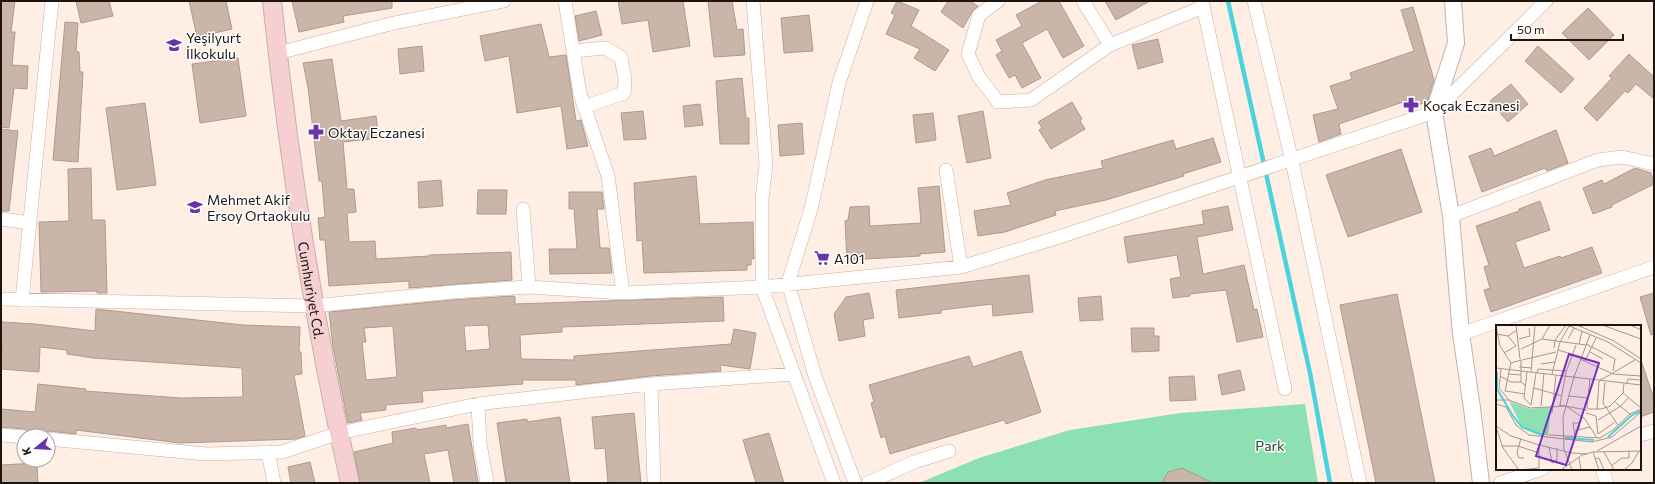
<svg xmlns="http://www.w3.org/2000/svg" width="1655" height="484" viewBox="0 0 1655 484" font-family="Commissioner,sans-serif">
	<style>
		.green { fill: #8de0b2 }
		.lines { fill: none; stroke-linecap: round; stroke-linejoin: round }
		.stream { stroke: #49d3dc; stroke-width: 4.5 }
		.building { fill: #cab6a9; stroke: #ae9a8e; fill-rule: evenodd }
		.minor-casing { stroke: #c5b1a4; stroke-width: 14 }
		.tertiary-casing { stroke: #c5b1a4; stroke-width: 18 }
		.secondary-casing { stroke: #c5b1a4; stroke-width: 20 }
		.minor { stroke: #fff; stroke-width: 13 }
		.tertiary { stroke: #fff; stroke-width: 16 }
		.secondary { stroke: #f5cfd1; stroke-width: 18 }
		.labels { text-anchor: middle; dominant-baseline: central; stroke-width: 3; stroke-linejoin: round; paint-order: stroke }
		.poi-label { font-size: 14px; fill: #1b140f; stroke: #fff; text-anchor: start }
		.street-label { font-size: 14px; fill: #1b140f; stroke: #fff }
		.park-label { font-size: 14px; fill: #1b432e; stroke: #fff }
		.inset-river { fill: none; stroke: #49d3dc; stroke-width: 2 }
		.inset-road { fill: none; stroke: #a4978e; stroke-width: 1 }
		.view { fill: #7b2cbf; fill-opacity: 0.15; stroke: #7b2cbf; stroke-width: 2 }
		.inset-edge { fill: none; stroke: #1b140f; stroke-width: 2 }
	</style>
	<rect width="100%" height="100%" fill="#ffeee3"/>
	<!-- green -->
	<path class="green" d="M1305 404 1318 483H919L979 458 1070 430 1180 413Z"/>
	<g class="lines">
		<!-- stream -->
		<path class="stream" d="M1228 1 1310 373 1330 483"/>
	</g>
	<!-- building -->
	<path class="building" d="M1 1H15L11 32H15L12 65 28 66 27 89 14 88 9 128 1 127Z
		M76 1H109L113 16 81 23Z
		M189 1H226L232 29 197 37Z
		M292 1H392V8L343 16 344 22 299 32Z
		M618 1H683L690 46 653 52 648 20 622 24Z
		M708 1H732L737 30 743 29 745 55 714 57Z
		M897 1 919 10 911 26 949 50 935 71 914 58 920 49 886 34 895 15 891 13Z
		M948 1H970L978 6 972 12 963 28 941 12Z
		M1042 1H1059L1084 46 1063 58 1047 29 1022 43 1041 78 1022 88 1015 75 1009 78 996 55 1002 51 996 40 1022 26 1016 15Z
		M1105 1H1150L1116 20Z
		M1413 7 1434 80 1427 102 1411 107 1409 100 1339 124 1341 134 1319 142 1313 115 1338 109 1330 86 1352 79 1350 73 1414 51 1401 10Z
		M1588 8 1614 35 1589 60 1562 33Z
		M596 11 602 35 579 41 575 16Z
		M809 15 813 51 784 53 781 18Z
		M65 22 78 23 76 51 79 52 80 72H83L78 162 53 160Z
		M541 24 549 57 566 55 576 121 581 120 588 146 567 149 561 106 517 113 509 56 485 61 480 36Z
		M1158 39 1163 62 1138 69 1132 45Z
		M422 46 424 71 400 74 398 49Z
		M1538 46 1574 79 1561 93 1525 61Z
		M1629 54 1654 77V99L1636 84 1628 93 1625 91 1597 121 1584 108 1612 78 1609 76Z
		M238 58 246 116 200 123 192 64Z
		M332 59 341 121 376 116 379 138 343 142 347 189H354L356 212 347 213 349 242 375 241 376 259 429 256V255L511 252 512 280 409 288V281L329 286 325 240H320L318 218 325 217 322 181H319L308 87 303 63Z
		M742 78 746 118H749V144H720L716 81Z
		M1511 84 1528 104 1508 122 1490 101Z
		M1072 102 1082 119 1080 121 1085 129 1051 149 1039 130 1042 128 1038 122Z
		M145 103 156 185 117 190 106 108Z
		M700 104 703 125 685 127 683 106Z
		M643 111 646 139 624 140 621 113Z
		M983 111 991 158 967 163 958 116Z
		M933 113 936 140 916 143 913 115Z
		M802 123 804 154 780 156 778 125Z
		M1 129 18 131 9 211H1Z
		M1556 130 1568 163 1547 171 1545 168 1482 192 1469 156 1491 148 1494 156Z
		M1213 138 1221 162 1183 174 1184 176 1106 200 1055 211 1056 215 1005 232 978 236 974 211 1011 205 1007 193 1045 180 1103 168 1101 161 1173 140 1176 149Z
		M1401 149 1422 212 1348 237 1326 175Z
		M91 168 92 220H105L107 293H97V291L41 292 39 222 69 221 68 169Z
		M1635 168 1651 173 1654 184 1612 205V207L1593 214 1583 188 1602 180 1604 184Z
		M696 176 700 224 753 222 754 259H751V265H747V270L644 273 642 240 637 241 634 183Z
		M441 180 443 206 419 208 418 182Z
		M939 186 945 252 920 254V256L847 260 845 221 848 220 850 207 869 206 870 226 921 223 918 188Z
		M478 190H507L506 214H477Z
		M569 192H602L604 209H597L600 248H609L612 273 550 274 549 249H577L574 209H569Z
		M1540 201 1550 230 1515 242 1524 268 1560 256 1561 258 1592 247 1602 273 1491 312 1484 290 1490 288 1484 267 1489 265 1476 226 1519 211V209Z
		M1228 206 1233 230 1197 237 1203 274 1244 265 1254 310 1257 309 1263 337 1237 342 1226 290 1190 294V296L1173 298 1170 279 1181 277 1177 255 1128 263 1124 237 1204 224 1202 211Z
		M1029 275 1033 312 993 316 992 304 941 310V313L899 318 896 290Z
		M869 293 874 318 863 320 865 336 839 341 834 314 846 297Z
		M1654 293V334L1651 335 1640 297Z
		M1397 294 1435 483H1376L1340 305Z
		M513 296 515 297V304L723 297 724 321 562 327V332L520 335 521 359 574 360V356L731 344 734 329 756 333 750 369 720 365 721 371 650 376 576 385V380H522L523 384 422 391 423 402 386 405V410L360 413 362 420 348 423 333 347 329 312 453 300ZM488 325 490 349 466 351 464 326ZM393 326 397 377 366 380 362 342H366L364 328Z
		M1101 296 1103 320 1080 321 1078 298Z
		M96 309 243 325 300 327 299 352H301L302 374 294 375 305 436 296 439 180 443 76 430V434L48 431 40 436 32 435 29 431 25 429 1 427V409L35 412 38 384 86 389 85 391 181 398 243 397 242 368 93 358 67 354V350L40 347 39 372 1 369 2 344H1V322L35 324 95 331Z
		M1131 328H1154V336H1159V351L1132 352Z
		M1021 351 1041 412 1006 424 1004 420 890 454 885 436 881 438 871 403 874 402 869 385 969 356 973 367Z
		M1642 363 1654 399V412L1640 417V364Z
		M1240 370 1245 390 1222 395 1218 375Z
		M1194 376 1196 400 1170 401 1169 377Z
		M634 413 641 483H608L605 448 595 449 592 417Z
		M560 417 570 483H506L497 423 527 419V422Z
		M468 424 478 483H454L448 450 424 454 430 483H360L354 452 393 443 392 432 416 428 417 430 446 425V428Z
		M769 433 784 483H756L743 440Z
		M310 462 315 483H291L288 467Z
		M37 463 38 483H1V465Z
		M1182 468 1213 483H1162L1168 472Z"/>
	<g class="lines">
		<defs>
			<path id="minor" d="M565 1 580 94 608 176 623 293
				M753 1 766 164 762 199V287L834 483
				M998 1 979 15 968 54 979 77 998 102 1031 100 1110 45 1203 7
				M1083 1 1110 45
				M1202 1 1285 389
				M1254 1 1292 161 1360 483
				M573 51 605 48 621 57 625 80 624 93 584 107
				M278 53 394 23 504 1
				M946 170 961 267
				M523 209 529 287
				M1451 216 1598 160 1622 157 1654 164
				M1 219 30 223
				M1 299 313 306 452 292 529 287 623 293 762 287 961 267 1056 238 1434 112 1546 1
				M22 300 52 1
				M1461 334 1654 267
				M651 384 654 483
				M478 404 480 444 487 483
				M1 435 24 437
				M1640 435 1654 431
				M48 439 206 454 282 452 339 433 478 404 651 384 794 374
				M268 452 274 483
				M1602 469 1607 483
				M855 483 815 376 788 283 811 209 839 83 867 1
				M868 483 914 462 949 451
				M1500 483 1542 469"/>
			<path id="tertiary" d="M1453 1 1456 43 1434 112 1451 216 1461 334 1472 408 1481 483"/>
			<g id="secondary">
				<path id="s1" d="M272 1C289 163 314 324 350 483"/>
			</g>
		</defs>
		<!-- minor casing -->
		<use href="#minor" class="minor-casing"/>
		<!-- tertiary casing -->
		<use href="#tertiary" class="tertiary-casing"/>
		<!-- secondary casing -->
		<use href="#secondary" class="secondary-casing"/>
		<!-- minor -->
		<use href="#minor" class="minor"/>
		<!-- tertiary -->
		<use href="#tertiary" class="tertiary"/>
		<!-- secondary -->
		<use href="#secondary" class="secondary"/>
	</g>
	<!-- icons -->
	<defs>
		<symbol id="school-bare" viewBox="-9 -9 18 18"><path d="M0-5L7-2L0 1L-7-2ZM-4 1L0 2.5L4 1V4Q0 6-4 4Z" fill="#6933aa" stroke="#fff" stroke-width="2.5" paint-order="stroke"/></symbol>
		<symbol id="pharmacy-bare" viewBox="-9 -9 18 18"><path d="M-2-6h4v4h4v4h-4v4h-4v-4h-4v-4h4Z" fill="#6933aa" stroke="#fff" stroke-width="2.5" paint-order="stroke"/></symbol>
		<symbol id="supermarket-bare" viewBox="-9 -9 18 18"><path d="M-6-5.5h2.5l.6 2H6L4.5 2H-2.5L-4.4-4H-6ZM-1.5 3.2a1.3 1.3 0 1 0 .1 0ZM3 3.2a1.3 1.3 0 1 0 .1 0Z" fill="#6933aa" stroke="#fff" stroke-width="2.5" paint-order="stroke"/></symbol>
	</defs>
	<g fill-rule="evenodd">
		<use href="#school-bare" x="163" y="34" width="22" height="22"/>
		<use href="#pharmacy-bare" x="1400" y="94" width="22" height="22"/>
		<use href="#pharmacy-bare" x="305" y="121" width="22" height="22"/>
		<use href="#school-bare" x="184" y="196" width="22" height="22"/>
		<use href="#supermarket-bare" x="811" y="247" width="22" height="22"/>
	</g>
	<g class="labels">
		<!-- poi labels -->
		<g class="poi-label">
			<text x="186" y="37">Yeşilyurt<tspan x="186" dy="16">İlkokulu</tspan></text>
			<text x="1423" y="105">Koçak Eczanesi</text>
			<text x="328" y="132">Oktay Eczanesi</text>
			<text x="207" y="199">Mehmet Akif<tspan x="207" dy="16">Ersoy Ortaokulu</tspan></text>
			<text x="834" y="258">A101</text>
		</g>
		<!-- street labels -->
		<g class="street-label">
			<text stroke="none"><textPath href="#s1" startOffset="292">Cumhuriyet Cd.</textPath></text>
		</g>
		<!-- park labels -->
		<g class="park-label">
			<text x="1270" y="445">Park</text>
		</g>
	</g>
	<!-- overview -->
	<g transform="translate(1496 325)">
		<rect width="145" height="145" fill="#ffeee3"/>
		<path d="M13 76 34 84 55 82 52 111 35 107 26 102Z" fill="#8de0b2"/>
		<path class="inset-river" d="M1 47V64L17 91 26 102 46 110M112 112 136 90 145 86M69 113 98 115"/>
		<path class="inset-road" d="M20 0 24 34M71 0 112 17 145 38M81 0 118 16 145 34M134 0 145 5M0 1 4 21 15 38 9 66M109 1 145 14M0 9 12 11M23 14 34 11 33 3M46 14 90 20M72 14 78 3M83 19 86 6M90 19 119 34 117 46M20 21 12 11 21 5M58 23 59 15 70 0M25 24 46 14 54 0M62 25 85 32M94 27 107 34M8 28 20 21M84 34 117 49 145 51M26 35 60 27M89 36 100 13M15 38 25 35V57L30 61M45 39 59 37M23 42 36 43M0 43 145 60M5 44 3 63 13 75 34 83 70 81 89 94 101 113M31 47 28 73 35 80M35 47 39 0M41 48 42 44 70 46M12 49 25 50M56 49 64 17 73 1M4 51 15 57H25M109 57 107 78 122 100M131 58 132 54 145 55M145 60V79M38 63 66 71M9 66 29 69M127 68 145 83M73 71 93 73M0 75H13M119 77 134 89M0 79 10 82 20 100 33 110 96 117 116 112 145 87M35 80 40 48M63 80 91 85M64 80 70 47 80 20M45 81 48 48M91 83 94 54M91 84H105L114 81 127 68 128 58M101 85 103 56 139 35M56 88 60 50M90 88 100 91 102 109 119 97M102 95 125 81 132 73M0 101 15 111 43 120 76 128 91 129M0 102 7 123 23 145M78 106 94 102M53 110 104 113 117 105 134 89 145 84M79 112 77 98H83V104M25 113 21 128 23 133H28M6 121H22L43 128M53 122 56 138 61 135V123M101 126 145 101M97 127 103 145M108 127 118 145M83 133 85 145M99 134 103 133 108 145M115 141 126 133H133V126M24 145 43 143V120M65 145 86 130 97 127 145 126M76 145 68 124 67 92 78 52 94 10M128 145 136 138 143 126"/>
		<path class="view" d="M73 29 103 38 70 140 40 131Z"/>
		<rect width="145" height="145" class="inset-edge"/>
	</g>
	<!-- border -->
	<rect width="1655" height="484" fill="none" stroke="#1b140f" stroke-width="4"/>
	<!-- north arrow -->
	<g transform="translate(36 448) rotate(252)"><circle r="19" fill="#ffffff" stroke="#a4a19f"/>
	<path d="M0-3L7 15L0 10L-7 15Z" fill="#6933aa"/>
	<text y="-6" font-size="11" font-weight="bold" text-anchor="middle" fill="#1b140f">K</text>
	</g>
	<!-- scale -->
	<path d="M1511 34v6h112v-6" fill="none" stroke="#1b140f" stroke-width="2"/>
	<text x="1517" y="34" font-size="12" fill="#1b140f" stroke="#ffffff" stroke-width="3" paint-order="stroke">50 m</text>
</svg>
